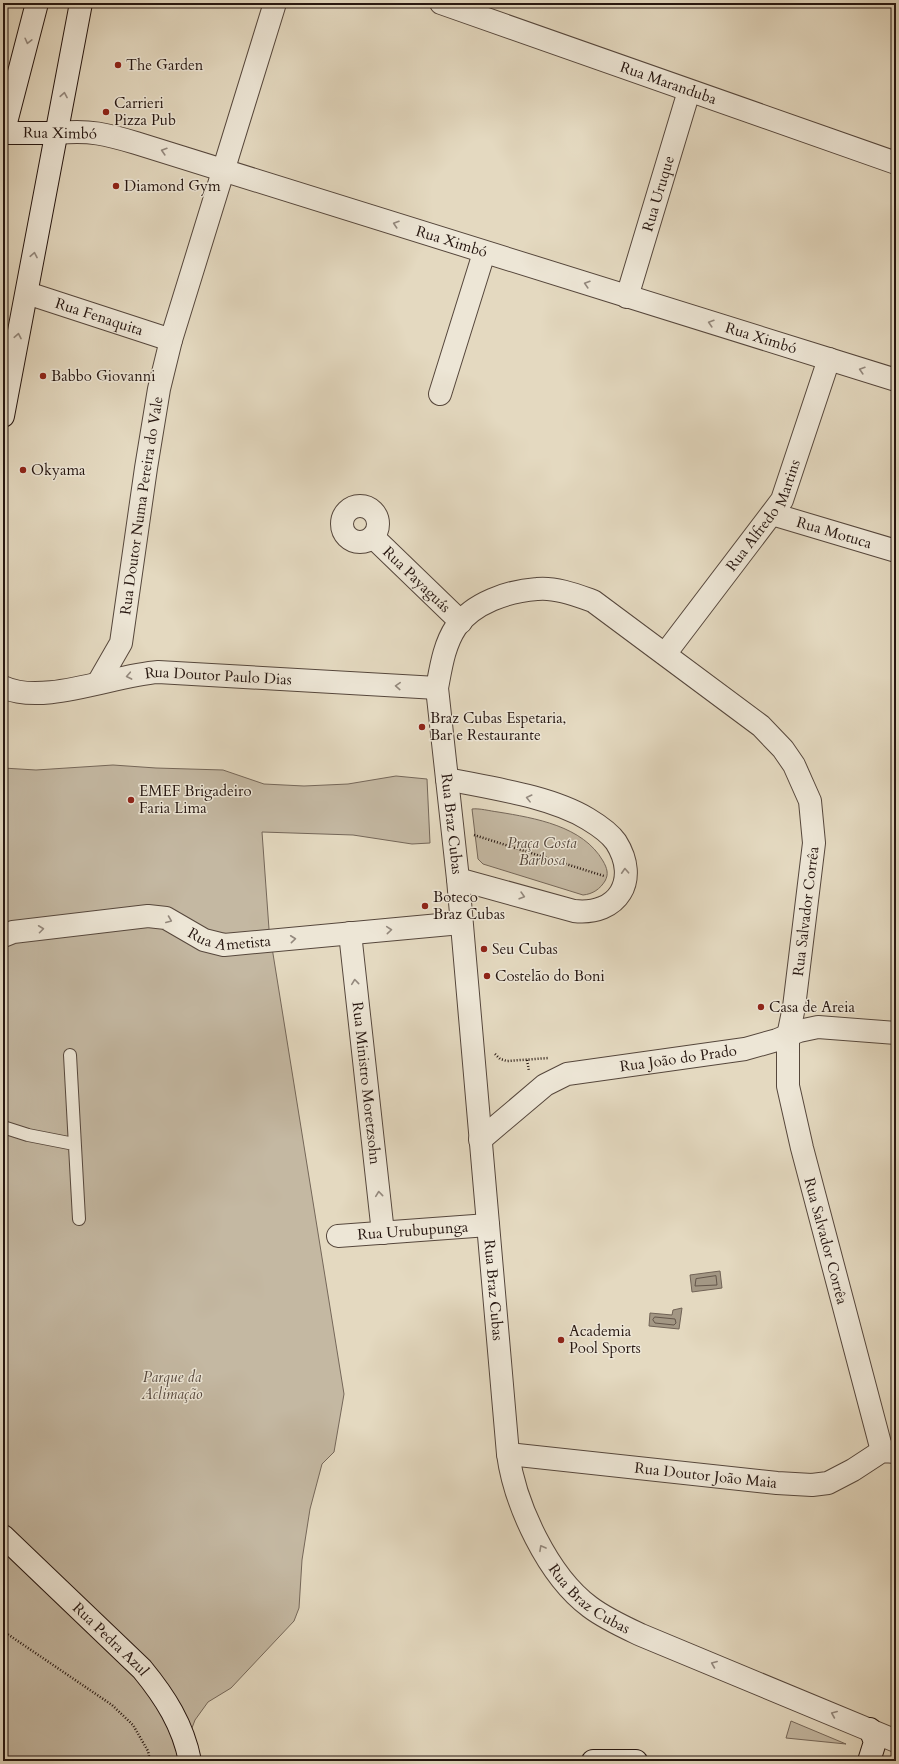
<svg xmlns="http://www.w3.org/2000/svg" width="899" height="1764" viewBox="0 0 899 1764" font-family="Cardo,serif">
	<style>
		.green { fill: #c4b8a2; stroke: #756759 }
		.water { fill: #a39784; stroke: #716356 }
		.lines { fill: none; stroke-linecap: round; stroke-linejoin: round }
		.shore { stroke: #64564a; stroke-width: 1 }
		.lane-casing { stroke: #56473c; stroke-width: 14 }
		.street-casing { stroke: #56473c; stroke-width: 24 }
		.secondary-casing { stroke: #261610; stroke-width: 24 }
		.path { stroke: #261610; stroke-width: 2.5; stroke-dasharray: 1 2; stroke-linecap: butt }
		.lane { stroke: #ede6d6; stroke-width: 12 }
		.street { stroke: #ede6d6; stroke-width: 22 }
		.secondary { stroke: #ede6d6; stroke-width: 22 }
		.oneway { stroke: #93887d }
		.poi-dot { fill: #8f2418; stroke: #ede6d6; stroke-width: 1.5 }
		.labels { text-anchor: middle; dominant-baseline: central; stroke-width: 3; stroke-linejoin: round; paint-order: stroke }
		.poi-label { font-size: 15px; fill: #261610; stroke: #ede6d6; text-anchor: start }
		.street-label { font-size: 15px; fill: #261610; stroke: #ede6d6 }
		.park-label { font-size: 15px; font-style: italic; fill: #55473c; stroke: #ede6d6 }
	</style>
	<rect width="100%" height="100%" fill="#e4d9c0"/>
	<filter id="stains"><feTurbulence type="fractalNoise" baseFrequency=".005" numOctaves="4"/><feColorMatrix values="0 0 0 0 .2 0 0 0 0 .09 0 0 0 0 .02 0 0 0 .5 -.17"/></filter>
	<radialGradient id="worn" r=".72"><stop offset=".6" stop-color="#630" stop-opacity="0"/><stop offset="1" stop-color="#630" stop-opacity=".3"/></radialGradient>
	<!-- green -->
	<path class="green" d="M113 765 156 768 223 770 264 784 304 786 348 784 396 776 427 779 430 843 412 844 353 835 262 832 269 929 344 1394 334 1452 322 1464 310 1509 302 1560 299 1608 294 1621 231 1688 208 1702 195 1720 181 1757V1761H3V768L36 770Z
		M472 809C479 808 490 811 498 812 535 818 583 826 603 861 607 868 609 874 605 881 600 889 593 894 583 895L483 864 478 859Z
		M791 1721 846 1744 786 1738Z"/>
	<!-- water -->
	<path class="water" d="M720 1271 722 1288 692 1292 690 1275Z
		M682 1308 679 1329 649 1326 650 1313 672 1315 673 1310Z"/>
	<g class="lines">
		<!-- shore -->
		<path class="shore" d="M716 1276 717 1285 695 1286 696 1279Z
			M655 1317 675 1319 676 1323 674 1325 655 1323 653 1320Z"/>
		<defs>
			<path id="lane" d="M70 1055 79 1219
				M3 1127 28 1135 74 1144"/>
			<g id="street">
				<path id="s1" d="M441 3 896 163"/>
				<path id="s2" d="M58 133C90 130 106 134 136 143L896 380"/>
				<path id="s3" d="M27 293 171 340"/>
				<path id="s4" d="M627 297 689 91"/>
				<path d="M440 394 484 253"/>
				<circle cx="360" cy="524" r="18"/>
				<path id="s5" d="M772 514 896 551"/>
				<path id="s6" d="M373 537 461 622"/>
				<path id="s7" d="M665 654 782 500 829 359"/>
				<path id="s8" d="M98 683 121 643 146 468 159 389 171 340 275 3"/>
				<path id="s9" d="M3 687C43 706 114 675 158 672L437 688"/>
				<path d="M447 779C490 788 550 796 588 819 598 825 609 832 616 842 640 880 618 916 574 911L458 879"/>
				<path id="s10" d="M350 933 383 1233"/>
				<path id="s11" d="M3 936 13 932 148 916 166 918 204 940 224 945 461 923"/>
				<path id="s12" d="M480 1140 545 1085 567 1074 745 1049 777 1040 799 1031 818 1027 896 1033"/>
				<path id="s13" d="M338 1236 488 1225"/>
				<path id="s14" d="M882 1451 802 1148 788 1086V1036L794 1007 814 843 810 801 794 765 783 749 761 726 593 601C576 595 555 587 537 589 508 591 473 603 456 627 444 645 441 667 437 688L458 879 508 1454C515 1505 548 1576 590 1607 606 1619 624 1627 641 1635L896 1741"/>
				<path id="s15" d="M508 1454 777 1483 812 1485 828 1483 853 1470 882 1451 896 1452"/>
			</g>
			<g id="secondary">
				<path d="M3 133H58"/>
				<path d="M3 134 37 3"/>
				<path d="M3 416 81 3"/>
				<path id="s16" d="M3 1536 142 1669C165 1697 183 1725 190 1761"/>
				<path d="M593 1761H636"/>
				<path d="M869 1761 875 1742 870 1729"/>
			</g>
		</defs>
		<!-- lane casing -->
		<use href="#lane" class="lane-casing"/>
		<!-- street casing -->
		<use href="#street" class="street-casing"/>
		<!-- secondary casing -->
		<use href="#secondary" class="secondary-casing"/>
		<!-- path -->
		<path class="path" d="M474 835 604 876
			M495 1054 500 1059 507 1061 549 1058
			M527 1060 529 1071
			M3 1631 112 1705 133 1725 148 1751 150 1761"/>
		<!-- lane -->
		<use href="#lane" class="lane"/>
		<!-- street -->
		<use href="#street" class="street"/>
		<!-- secondary -->
		<use href="#secondary" class="secondary"/>
	</g>
	<!-- one-way arrows -->
	<defs><path id="oneway-chevron" d="M-2-3.5L2.5 0L-2 3.5" fill="none" stroke-width="1.6" stroke-linecap="round" stroke-linejoin="round"/></defs>
	<g class="oneway">
		<use href="#oneway-chevron" transform="translate(28 41) rotate(104)"/>
		<use href="#oneway-chevron" transform="translate(64 95) rotate(-80)"/>
		<use href="#oneway-chevron" transform="translate(164 151) rotate(-163)"/>
		<use href="#oneway-chevron" transform="translate(396 224) rotate(-162)"/>
		<use href="#oneway-chevron" transform="translate(34 255) rotate(-79)"/>
		<use href="#oneway-chevron" transform="translate(587 284) rotate(-163)"/>
		<use href="#oneway-chevron" transform="translate(711 323) rotate(-163)"/>
		<use href="#oneway-chevron" transform="translate(18 336) rotate(-79)"/>
		<use href="#oneway-chevron" transform="translate(862 370) rotate(-163)"/>
		<use href="#oneway-chevron" transform="translate(129 676) rotate(169)"/>
		<use href="#oneway-chevron" transform="translate(398 686) rotate(-177)"/>
		<use href="#oneway-chevron" transform="translate(529 798) rotate(-166)"/>
		<use href="#oneway-chevron" transform="translate(625 871) rotate(-93)"/>
		<use href="#oneway-chevron" transform="translate(522 896) rotate(16)"/>
		<use href="#oneway-chevron" transform="translate(169 920) rotate(22)"/>
		<use href="#oneway-chevron" transform="translate(41 929) rotate(-7)"/>
		<use href="#oneway-chevron" transform="translate(389 930) rotate(-5)"/>
		<use href="#oneway-chevron" transform="translate(293 939) rotate(-6)"/>
		<use href="#oneway-chevron" transform="translate(355 982) rotate(-96)"/>
		<use href="#oneway-chevron" transform="translate(379 1194) rotate(-96)"/>
		<use href="#oneway-chevron" transform="translate(542 1548) rotate(-119)"/>
		<use href="#oneway-chevron" transform="translate(714 1664) rotate(-158)"/>
		<use href="#oneway-chevron" transform="translate(834 1714) rotate(-157)"/>
	</g>
	<!-- markers -->
	<g class="poi-dot">
		<circle cx="118" cy="65" r="4"/>
		<circle cx="106" cy="112" r="4"/>
		<circle cx="116" cy="186" r="4"/>
		<circle cx="43" cy="376" r="4"/>
		<circle cx="23" cy="470" r="4"/>
		<circle cx="422" cy="727" r="4"/>
		<circle cx="131" cy="800" r="4"/>
		<circle cx="425" cy="906" r="4"/>
		<circle cx="484" cy="949" r="4"/>
		<circle cx="487" cy="976" r="4"/>
		<circle cx="761" cy="1007" r="4"/>
		<circle cx="561" cy="1340" r="4"/>
	</g>
	<g class="labels">
		<!-- poi labels -->
		<g class="poi-label">
			<text x="126" y="65">The Garden</text>
			<text x="114" y="103">Carrieri<tspan x="114" dy="17">Pizza Pub</tspan></text>
			<text x="124" y="186">Diamond Gym</text>
			<text x="51" y="376">Babbo Giovanni</text>
			<text x="31" y="470">Okyama</text>
			<text x="430" y="718">Braz Cubas Espetaria,<tspan x="430" dy="17">Bar e Restaurante</tspan></text>
			<text x="139" y="791">EMEF Brigadeiro<tspan x="139" dy="17">Faria Lima</tspan></text>
			<text x="433" y="897">Boteco<tspan x="433" dy="17">Braz Cubas</tspan></text>
			<text x="492" y="949">Seu Cubas</text>
			<text x="495" y="976">Costelão do Boni</text>
			<text x="769" y="1007">Casa de Areia</text>
			<text x="569" y="1331">Academia<tspan x="569" dy="17">Pool Sports</tspan></text>
		</g>
		<!-- street labels -->
		<g class="street-label">
			<text stroke="none"><textPath href="#s1" startOffset="241">Rua Maranduba</textPath></text>
			<text transform="translate(60 133) rotate(1)">Rua Ximbó</text>
			<text stroke="none"><textPath href="#s4" startOffset="108">Rua Uruque</textPath></text>
			<text stroke="none"><textPath href="#s2" startOffset="410">Rua Ximbó</textPath></text>
			<text stroke="none"><textPath href="#s3" startOffset="76">Rua Fenaquita</textPath></text>
			<text stroke="none"><textPath href="#s2" startOffset="734">Rua Ximbó</textPath></text>
			<text stroke="none"><textPath href="#s8" startOffset="185">Rua Doutor Numa Pereira do Vale</textPath></text>
			<text stroke="none"><textPath href="#s7" startOffset="171">Rua Alfredo Martins</textPath></text>
			<text stroke="none"><textPath href="#s5" startOffset="65">Rua Motuca</textPath></text>
			<text stroke="none"><textPath href="#s6" startOffset="61">Rua Payaguás</textPath></text>
			<text stroke="none"><textPath href="#s9" startOffset="218">Rua Doutor Paulo Dias</textPath></text>
			<text stroke="none"><textPath href="#s14" startOffset="1315">Rua Braz Cubas</textPath></text>
			<text stroke="none"><textPath href="#s14" startOffset="553">Rua Salvador Corrêa</textPath></text>
			<text stroke="none"><textPath href="#s11" startOffset="234">Rua Ametista</textPath></text>
			<text stroke="none"><textPath href="#s12" startOffset="222">Rua João do Prado</textPath></text>
			<text stroke="none"><textPath href="#s10" startOffset="151">Rua Ministro Moretzsohn</textPath></text>
			<text stroke="none"><textPath href="#s13" startOffset="75">Rua Urubupunga</textPath></text>
			<text transform="translate(826 1241) rotate(75)">Rua Salvador Corrêa</text>
			<text stroke="none"><textPath href="#s14" startOffset="1783">Rua Braz Cubas</textPath></text>
			<text stroke="none"><textPath href="#s15" startOffset="199">Rua Doutor João Maia</textPath></text>
			<text stroke="none"><textPath href="#s14" startOffset="2119">Rua Braz Cubas</textPath></text>
			<text stroke="none"><textPath href="#s16" startOffset="149">Rua Pedra Azul</textPath></text>
		</g>
		<!-- park labels -->
		<g class="park-label">
			<text x="542" y="843">Praça Costa<tspan x="542" dy="17">Barbosa</tspan></text>
			<text x="172" y="1377">Parque da<tspan x="172" dy="17">Aclimação</tspan></text>
		</g>
	</g>
	<!-- margin -->
	<rect width="899" height="1764" fill="none" stroke="#e4d9c0" stroke-width="16"/>
	<rect x="4" y="4" width="891" height="1756" fill="none" stroke="#261610" stroke-width="2"/>
	<rect x="8" y="8" width="883" height="1748" fill="none" stroke="#261610"/>
	<rect width="100%" height="100%" filter="url(#stains)"/>
	<rect width="100%" height="100%" fill="url(#worn)"/>
</svg>
